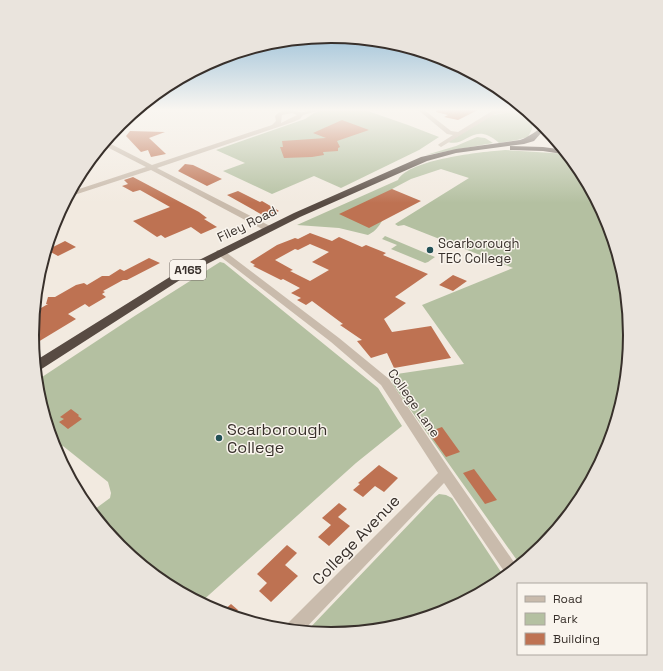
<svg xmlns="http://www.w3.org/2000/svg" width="663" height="671" viewBox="0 0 663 671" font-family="'Space Grotesk',sans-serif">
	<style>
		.green { fill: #b4c0a1 }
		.building { fill: #be7252; fill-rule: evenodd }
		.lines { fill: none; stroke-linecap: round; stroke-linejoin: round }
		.minor { fill: #c9bbac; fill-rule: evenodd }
		.highway { fill: #584b43; fill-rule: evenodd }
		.poi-dot { fill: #235157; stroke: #f9f4ed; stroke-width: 1.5 }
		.labels { text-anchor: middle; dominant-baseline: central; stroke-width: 3; stroke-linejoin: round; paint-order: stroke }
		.shield { fill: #f9f4ed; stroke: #726b65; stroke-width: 1 }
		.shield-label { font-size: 12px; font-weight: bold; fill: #38302b }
		.street-label { font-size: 13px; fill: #38302b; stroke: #f9f4ed }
		.poi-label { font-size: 13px; fill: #38302b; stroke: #f9f4ed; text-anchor: start }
		.near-poi-label { font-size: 16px; fill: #38302b; stroke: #f9f4ed; text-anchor: start }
		.near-street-label { font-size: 16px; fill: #38302b; stroke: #f9f4ed }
		.rim { fill: none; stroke: #38302b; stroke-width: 2 }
	</style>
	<rect width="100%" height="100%" fill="#f2eae0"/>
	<!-- green -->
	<path class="green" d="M326 109H362L408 125 439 137 419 150 341 188 314 176 272 194 223 171 245 163 216 150 305 119 314 113Z
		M514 112 521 114 532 123V129L528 137 517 140 499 143C473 120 467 148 448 142L492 115Z
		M477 137 485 138 493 143 426 155 456 146Z
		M505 150 568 154 581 169 608 221 625 277 631 336 625 394 608 450 580 502 543 547 521 566 393 385 390 375 464 364 422 305 513 268 404 225 398 226 395 224 469 178 441 169 411 179 392 189C387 206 385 227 368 235L339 228 297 225 398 180C409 159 482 152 505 150Z
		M385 236 435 257 428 262 425 263 391 249 397 245 382 239Z
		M220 262 224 263 378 388 402 426 356 463 200 603 165 584 120 547 91 512 110 498 111 493 108 482 63 446 56 452 38 394 36 381 133 317Z
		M439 494 446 495 452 498 505 578 498 585 446 612 390 629 331 635 306 632 435 497Z"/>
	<!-- building -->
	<path class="building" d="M437 109H480L458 120 444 117 448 115 436 112Z
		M342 120 369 130 337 141 340 147 338 148V151L323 152 324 155 312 157 284 158 280 147H283L282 141 326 138 313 133Z
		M130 131 165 132 149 138 166 154 151 157 148 150 141 152 126 136Z
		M185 164 193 165 222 179 207 186 178 171Z
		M133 177 199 212 207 218 204 219 217 227 201 234 191 227 165 238 161 235 157 237 133 221 170 207 140 190 133 192 122 186 128 184 124 180Z
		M392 189 421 201 369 228 339 214Z
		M238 191 260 202 262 201 279 211 266 217 227 195Z
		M310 233 332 241 339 237 362 247 366 245 386 253 383 255 428 274 395 297 406 303 384 319 392 332 431 326 451 358 394 368 387 353 371 358 357 341 362 340 340 325 343 324 312 301 306 305 297 300 301 298 291 293 300 288 283 279 281 280 253 266 255 265 250 262 277 245 295 238 298 239ZM310 244 329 252 312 262 329 270 310 281 290 271 293 270 275 260 295 249 298 250Z
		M65 241 76 247 58 256 47 250Z
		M149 258 160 263 127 280H123L103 291 105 292 102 294 106 297 89 307 85 304 68 314 76 319 33 345 32 335 34 312 48 304H46L48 297H55L76 285 84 283 87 285 102 276H109L120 269 124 271Z
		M453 275 467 281 453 291 439 285Z
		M71 409 79 415 78 416 82 419 68 429 59 422 64 419 60 417Z
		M442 427 460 452 446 457 428 432Z
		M379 465 398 478 384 492 375 486 363 497 353 490 360 484 358 483Z
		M474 469 497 500 485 504 463 473Z
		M339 503 347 509 338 517 350 526 329 546 318 537 331 525 322 518Z
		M287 545 297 553 285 565 298 576 271 602 259 591 267 583 257 574Z
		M231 604 238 610 231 617 221 613Z"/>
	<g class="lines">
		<!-- minor -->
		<path class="minor" d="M316 109H325L303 115 300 119 293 122 157 168 272 227V231H266L151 170 68 197 70 192 146 167 103 145 105 141 152 165 272 125 276 121 275 116C283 107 290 111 300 112 304 113 312 110 316 109ZM292 113 297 115 281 123 282 115Z
			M417 109H423L451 131 458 132 492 111 524 109 533 117 543 131 538 132 529 119 521 112 495 114 441 147 438 145 439 144 453 135 447 134Z
			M217 250H223L339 338 389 379 450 470 518 568 508 577 444 483 302 632 284 630 286 625 438 473 381 385 331 342 217 254 216 252Z"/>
		<!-- highway -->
		<path class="highway" d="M545 126 548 130 542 132 534 141 524 144 456 153 427 161 300 217 197 269 40 370 35 371V361L189 265 294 213 421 157 456 149 520 140C530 137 536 130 545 126Z
			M510 146 543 147 565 150 569 155 543 151 513 150H510Z"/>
	</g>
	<!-- sky -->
	<linearGradient id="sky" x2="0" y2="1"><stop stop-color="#7fb0d0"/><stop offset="0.54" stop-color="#f9f6f1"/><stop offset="1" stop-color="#f9f6f1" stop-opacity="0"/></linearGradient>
	<rect width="663" height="203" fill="url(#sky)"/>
	<!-- markers -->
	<g class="poi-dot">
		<circle cx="430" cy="250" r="4"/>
		<circle cx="219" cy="438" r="4"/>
	</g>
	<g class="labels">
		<!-- shield labels -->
		<rect class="shield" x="170" y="260" width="36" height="20" rx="3"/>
		<g class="shield-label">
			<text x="188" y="270">A165</text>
		</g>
		<!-- street labels -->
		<g class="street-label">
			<text transform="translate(247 224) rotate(-26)">Filey Road</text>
			<text transform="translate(414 403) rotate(55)">College Lane</text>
		</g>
		<!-- poi labels -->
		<g class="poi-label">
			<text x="438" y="243">Scarborough<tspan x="438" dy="15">TEC College</tspan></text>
		</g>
		<!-- near-poi labels -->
		<g class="near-poi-label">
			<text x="227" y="429">Scarborough<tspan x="227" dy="18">College</tspan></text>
		</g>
		<!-- near-street labels -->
		<g class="near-street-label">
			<text transform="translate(356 540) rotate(-46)">College Avenue</text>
		</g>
	</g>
	<!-- crop -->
	<path d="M0 0H663V671H0ZM39 335a292 292 0 1 1 584 0a292 292 0 1 1-584 0Z" fill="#eae4dd" fill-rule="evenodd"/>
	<path class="rim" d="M39 335a292 292 0 1 1 584 0a292 292 0 1 1-584 0Z"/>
	<!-- legend -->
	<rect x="517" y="583" width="130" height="72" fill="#f9f4ed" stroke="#aca69f"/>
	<rect x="525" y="596" width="20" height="6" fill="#c9bbac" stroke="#aca69f"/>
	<text x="553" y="603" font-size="12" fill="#38302b">Road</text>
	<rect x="525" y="613" width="20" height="12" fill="#b4c0a1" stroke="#aca69f"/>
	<text x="553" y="623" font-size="12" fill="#38302b">Park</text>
	<rect x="525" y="633" width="20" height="12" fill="#be7252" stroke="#aca69f"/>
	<text x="553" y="643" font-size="12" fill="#38302b">Building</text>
</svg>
